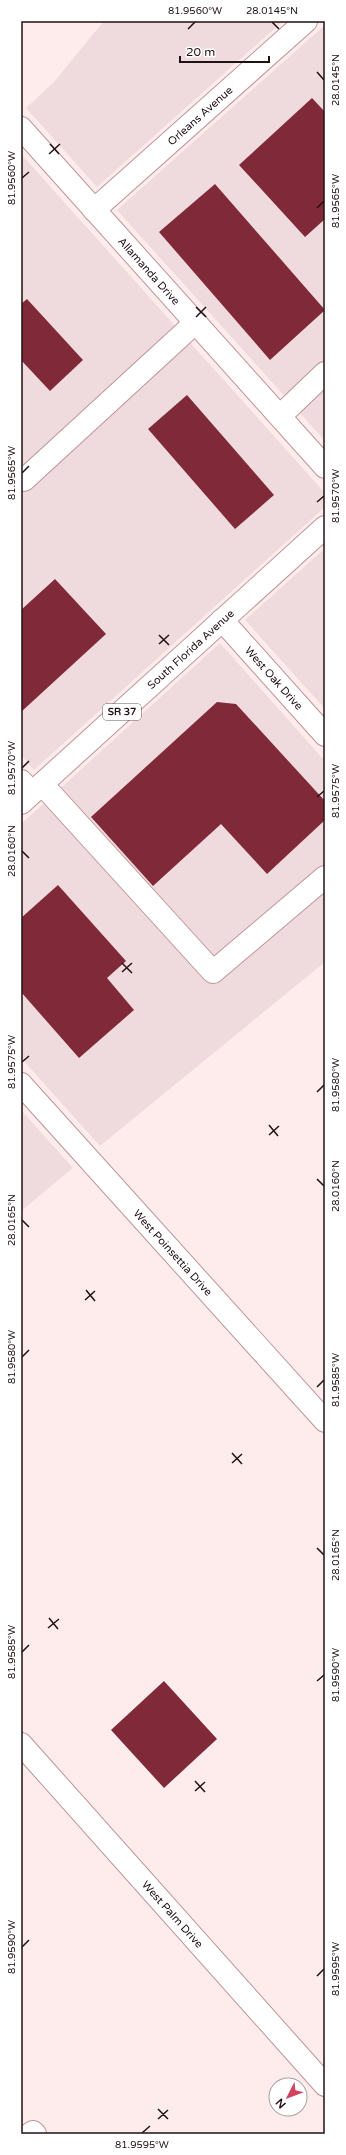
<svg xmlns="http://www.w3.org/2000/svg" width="346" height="2155" viewBox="0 0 346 2155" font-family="'Varela Round',sans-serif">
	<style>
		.built { fill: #efdbdd }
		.building { fill: #802939 }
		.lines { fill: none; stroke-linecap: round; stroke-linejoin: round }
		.minor-casing { stroke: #bd9598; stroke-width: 24 }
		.major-casing { stroke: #bd9598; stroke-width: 24 }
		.minor { stroke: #fff; stroke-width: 22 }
		.major { stroke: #fff; stroke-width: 22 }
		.ticks { fill: none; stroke: #201113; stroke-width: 1.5 }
		.labels { text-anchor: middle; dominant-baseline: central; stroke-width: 4; stroke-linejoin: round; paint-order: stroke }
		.shield { fill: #fff; stroke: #63585a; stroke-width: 1 }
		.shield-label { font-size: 10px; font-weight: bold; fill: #201113 }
		.street-label { font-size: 11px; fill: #201113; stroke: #fff }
		.neatline { fill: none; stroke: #201113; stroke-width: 1.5 }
		.ticks-label { font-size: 10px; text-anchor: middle; fill: #201113 }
	</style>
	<rect width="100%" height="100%" fill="#feeced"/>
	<!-- built -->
	<path class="built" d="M104 21H283L97 187 26 108 53 83Z
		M325 25V441L117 210Z
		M21 154 325 493V507L34 770 21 755V523L23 522 21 519Z
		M325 548V709L245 620Z
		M220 643 325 761V962L100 1146 21 1058V824Z
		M21 1110 73 1168 21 1211Z"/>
	<!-- building -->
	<path class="building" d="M312 98 325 112V219L305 237 239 165Z
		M215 184 325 310 270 360 159 232Z
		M27 299 83 360 50 391 21 360V304Z
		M187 395 274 495 235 529 148 429Z
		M55 579 106 634 21 712V610Z
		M217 702 236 704 325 801V820L267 874 221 824 153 886 91 817Z
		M58 885 126 961 107 978 134 1010 79 1058 21 992V918Z
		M164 1681 217 1739 164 1788 111 1730Z"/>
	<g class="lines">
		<defs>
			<g id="minor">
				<path id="s1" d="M21 128 325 467"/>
				<path id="s2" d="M94 210 306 21"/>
				<path d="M280 416 325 373"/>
				<path d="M24 480 196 322"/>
				<path id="s3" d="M222 620 325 735"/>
				<path d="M21 781 32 793"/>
				<path d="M42 784 213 972 325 877"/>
				<path id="s4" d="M21 1084 325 1421"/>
				<path id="s5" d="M21 1744 325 2085"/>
				<path d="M30 2134 33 2132 35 2134"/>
			</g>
			<g id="major">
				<path id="s6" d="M21 803 325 527"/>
			</g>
		</defs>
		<!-- minor casing -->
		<use href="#minor" class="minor-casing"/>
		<!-- major casing -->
		<use href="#major" class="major-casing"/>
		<!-- minor -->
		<use href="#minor" class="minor"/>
		<!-- major -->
		<use href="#major" class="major"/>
	</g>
	<!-- ticks -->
	<path class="ticks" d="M272 22 279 29M188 29 195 22M317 72 324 80M50 144 59 154M49 154 60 144M22 178 29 172M317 208 324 201M196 307 206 317M196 317 206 307M22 473 29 466M317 502 324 496M159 635 169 645M159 644 169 635M22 768 29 761M317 797 324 791M22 851 29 858M122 963 132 973M122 972 132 963M22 1062 29 1056M317 1092 324 1085M269 1125 278 1136M269 1135 279 1126M317 1179 324 1186M22 1220 29 1227M86 1290 95 1301M85 1300 95 1291M22 1357 29 1350M317 1387 324 1380M232 1453 242 1464M232 1463 242 1454M317 1548 324 1555M49 1618 58 1629M48 1628 59 1619M22 1652 29 1645M317 1681 324 1675M195 1781 205 1792M195 1791 205 1782M22 1947 29 1940M317 1976 324 1969M158 2109 168 2119M158 2119 168 2110M142 2133 150 2126"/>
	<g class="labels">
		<!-- shield labels -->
		<rect class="shield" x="103" y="704" width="38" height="16" rx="3"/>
		<g class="shield-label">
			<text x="122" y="712">SR 37</text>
		</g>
		<!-- street labels -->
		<g class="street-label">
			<text stroke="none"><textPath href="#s2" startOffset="142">Orleans Avenue</textPath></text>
			<text stroke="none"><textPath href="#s1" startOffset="192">Allamanda Drive</textPath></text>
			<text stroke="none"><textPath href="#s6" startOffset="229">South Florida Avenue</textPath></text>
			<text stroke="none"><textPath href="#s3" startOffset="78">West Oak Drive</textPath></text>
			<text stroke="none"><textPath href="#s4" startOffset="227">West Poinsettia Drive</textPath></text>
			<text stroke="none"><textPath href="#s5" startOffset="228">West Palm Drive</textPath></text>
		</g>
	</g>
	<!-- border -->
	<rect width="346" height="2155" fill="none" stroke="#ffffff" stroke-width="44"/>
	<!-- north arrow -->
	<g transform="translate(288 2097) rotate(228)"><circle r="19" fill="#ffffff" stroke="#a6a0a1"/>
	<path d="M0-3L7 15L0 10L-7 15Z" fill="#d2425e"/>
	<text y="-6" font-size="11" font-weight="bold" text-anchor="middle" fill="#201113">N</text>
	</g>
	<!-- scale -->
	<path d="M180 56v6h89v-6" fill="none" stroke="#201113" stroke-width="2"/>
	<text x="186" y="56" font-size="12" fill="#201113" stroke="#ffffff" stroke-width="3" paint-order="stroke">20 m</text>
	<rect x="22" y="22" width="302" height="2111" class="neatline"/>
	<g class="ticks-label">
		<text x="195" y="14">81.9560°W</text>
		<text x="272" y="14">28.0145°N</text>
		<text transform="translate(335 80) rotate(-90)" y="4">28.0145°N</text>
		<text transform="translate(11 178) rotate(-90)" y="4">81.9560°W</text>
		<text transform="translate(335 201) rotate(-90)" y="4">81.9565°W</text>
		<text transform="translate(11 473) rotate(-90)" y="4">81.9565°W</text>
		<text transform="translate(335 496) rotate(-90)" y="4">81.9570°W</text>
		<text transform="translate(11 768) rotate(-90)" y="4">81.9570°W</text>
		<text transform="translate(335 791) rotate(-90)" y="4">81.9575°W</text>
		<text transform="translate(11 851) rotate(-90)" y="4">28.0160°N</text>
		<text transform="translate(11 1062) rotate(-90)" y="4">81.9575°W</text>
		<text transform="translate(335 1085) rotate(-90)" y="4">81.9580°W</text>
		<text transform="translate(335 1186) rotate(-90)" y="4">28.0160°N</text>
		<text transform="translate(11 1220) rotate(-90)" y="4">28.0165°N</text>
		<text transform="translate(11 1357) rotate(-90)" y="4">81.9580°W</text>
		<text transform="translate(335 1380) rotate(-90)" y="4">81.9585°W</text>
		<text transform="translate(335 1555) rotate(-90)" y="4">28.0165°N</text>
		<text transform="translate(11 1652) rotate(-90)" y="4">81.9585°W</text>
		<text transform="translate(335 1675) rotate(-90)" y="4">81.9590°W</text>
		<text transform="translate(11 1947) rotate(-90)" y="4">81.9590°W</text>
		<text transform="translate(335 1969) rotate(-90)" y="4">81.9595°W</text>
		<text x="142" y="2148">81.9595°W</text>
	</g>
</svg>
